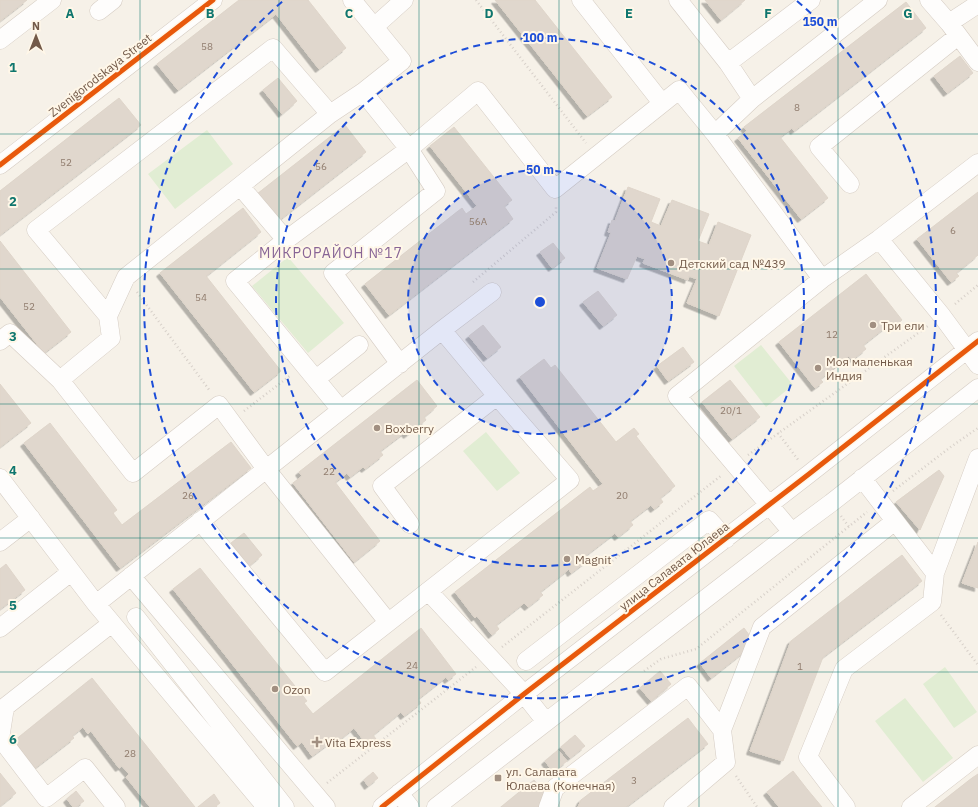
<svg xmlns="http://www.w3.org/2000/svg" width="978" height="807" viewBox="0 0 978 807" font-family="'IBM Plex Sans',sans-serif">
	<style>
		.green { fill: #e1edd3 }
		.building { fill: #e0d7cd; stroke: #dfd5ca; filter: url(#shadow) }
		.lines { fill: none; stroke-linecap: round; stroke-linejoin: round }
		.minor-casing { stroke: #d5ccc3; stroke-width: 19 }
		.path { stroke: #d7d0c9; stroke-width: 2.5; stroke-dasharray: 1 3; stroke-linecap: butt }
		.minor { stroke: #fefdfc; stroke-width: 18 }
		.cycleway-casing { stroke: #fff7e8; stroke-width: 8 }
		.cycleway { stroke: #e8590c; stroke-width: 5 }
		.grid { fill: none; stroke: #0f766e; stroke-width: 1; stroke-opacity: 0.55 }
		.ring { fill: none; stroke: #1d4ed8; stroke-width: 2; stroke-dasharray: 7 5 }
		.poi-dot { fill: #a18f81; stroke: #fff7e8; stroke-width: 1.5 }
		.labels { text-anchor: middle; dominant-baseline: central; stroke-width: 4; stroke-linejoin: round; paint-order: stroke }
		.number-label { font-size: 10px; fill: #907c6d }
		.street-label { font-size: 12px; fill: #735a49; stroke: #fff7e8 }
		.poi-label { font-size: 12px; fill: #735a49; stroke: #fff7e8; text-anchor: start }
		.quarter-label { font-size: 14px; letter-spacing: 1px; fill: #886596; stroke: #fff7e8 }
		.grid-label { font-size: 13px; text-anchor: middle; font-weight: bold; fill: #0f766e; stroke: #fff7e8; stroke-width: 4; stroke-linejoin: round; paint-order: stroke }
		.centre { fill: #1d4ed8; stroke: #fff7e8; stroke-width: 2 }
		.ring-label { font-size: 12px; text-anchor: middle; font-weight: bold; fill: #1d4ed8; stroke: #fff7e8; stroke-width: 4; stroke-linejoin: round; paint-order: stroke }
	</style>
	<defs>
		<filter id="shadow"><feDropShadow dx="-3.5" dy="3.5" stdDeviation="0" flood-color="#0004"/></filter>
	</defs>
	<rect width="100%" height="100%" fill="#f6f1e8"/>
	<!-- green -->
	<path class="green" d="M207 130 233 164 175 209 148 174Z
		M288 257 344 323 308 353 252 286Z
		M761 345 793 385 766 407 734 366Z
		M486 432 520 473 497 491 463 451Z
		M945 667 977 712 954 728 923 684Z
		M905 698 953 758 923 782 875 721Z"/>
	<!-- building -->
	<path class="building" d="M0 0H27L0 21Z
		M239 0H308L346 48 319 69 276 14 178 90 157 64Z
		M495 0H535L612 97 587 116Z
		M705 0H745L721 20Z
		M906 2 926 28 794 131 792 128 780 137 828 198 801 219 738 138 747 131 744 127Z
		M960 56 973 73 947 93 934 76Z
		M278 78 297 101 282 114 263 90Z
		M119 98 141 125 0 235V191Z
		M345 125 366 152 278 221 257 194Z
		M454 127 512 200 504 206 513 219 389 315 365 284 462 208 466 214 477 206 430 146Z
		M628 187 660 199 651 222 661 226 672 200 709 214 698 241 709 245 718 222 751 235 719 316 687 303 697 279 689 276 688 280 643 263 645 259 637 256 627 279 597 268 611 233 608 232 612 220 615 221Z
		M978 192V255L956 273 959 276 951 282 917 239Z
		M243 208 261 232 206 276 281 371 254 392 160 273Z
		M0 241 71 332 44 353 0 297Z
		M553 243 565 258 552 268 540 252Z
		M866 274 902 320 895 326 892 322 863 345 866 349 852 360 849 356 820 379 823 382 815 388 779 342Z
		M598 291 617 315 603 326 583 302Z
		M483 325 501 347 487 358 469 336Z
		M683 347 694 362 668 381 657 366Z
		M544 359 551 368 555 365 616 442 634 428 639 434 636 436 675 486 660 498 663 502 654 509 651 505 630 521 633 525 618 537 615 533 585 556 588 560 571 573 569 569 540 592 543 595 528 607 524 603 496 625 499 629 492 635 477 616 475 618 455 592 590 487 593 491 603 484 520 377Z
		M417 380 437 406 424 417 426 420 407 435 405 432 380 451 383 455 365 469 363 467 350 477 347 473 335 482 380 541 354 562 293 483 302 476 299 472Z
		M730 380 760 417 732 439 702 402Z
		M0 384 31 423 0 447Z
		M50 423 117 510 113 513 122 525 231 442 251 468 120 568 24 443Z
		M939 470 944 476 920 530 896 502Z
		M244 533 262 555 249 566 231 543Z
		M978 542V588L962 583Z
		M902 555 922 581 823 657 783 761 750 751 791 641Z
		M6 564 25 590 0 609V569Z
		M200 568 307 701 304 703 313 714 421 628 456 674 448 680 446 677 418 699 421 703 404 716 401 712 373 735 376 739 368 746 354 728 338 741 336 738 312 756 302 742 297 746 173 589Z
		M744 628 755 643 711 678 700 663Z
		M660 671 671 684 651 701 640 688Z
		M92 678 133 729 195 807H150L126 777 129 774 122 766 119 768 91 731 88 734 83 727 72 736 74 738 35 768 14 741Z
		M688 718 708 744 626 807H578L581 800Z
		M575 735 585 746 570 758 561 747Z
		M558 750 567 761 553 772 545 761Z
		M793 771 807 789 822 807H779L767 792Z
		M373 772 378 778 368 786 364 780Z
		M0 773 16 793 0 806Z
		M978 774V807H935L972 778Z
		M534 780 545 793 539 807H501Z
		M76 791 84 801 76 807H73L67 799Z
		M214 794 220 803 216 806 217 807H198Z"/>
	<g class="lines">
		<defs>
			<path id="minor" d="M581 0 662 103
				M678 0 728 63 752 99
				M929 0 949 23 978 62
				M99 11 113 0
				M949 23 978 4
				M374 27 404 0
				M0 40 52 0
				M728 63 811 0
				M363 92 409 149 436 191 333 273 400 364
				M715 134 752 99 878 0
				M0 165 213 0
				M850 184 819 147 958 36
				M240 186 286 240
				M879 239 942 316 978 365
				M108 316 36 230 273 48 330 114
				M0 341 10 333 60 380 111 338 108 316 126 277 330 114 363 92 402 61 352 0
				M316 379 359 345
				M60 380 133 473 219 405 266 469 388 622
				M341 410 235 281 286 240 409 149 478 91 555 189 679 90 715 134 822 279
				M0 478 96 604 266 807
				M862 478 935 573
				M200 521 325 672 570 480 497 396 442 330
				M410 524 382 486 497 396
				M792 532 677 396 822 279 879 239 978 163
				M0 542 31 518
				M131 576 326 807
				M428 591 524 694 546 722
				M96 604 442 330 492 292
				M136 617 285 807
				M0 628 71 572
				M526 661 709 520 726 539
				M0 739 5 707 112 623
				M1 739 46 798 85 768 116 807
				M399 793 410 807
				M382 807 524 694 809 474 978 341
				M436 807 792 532 831 503 978 388
				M548 807 555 788 688 686 722 730
				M673 807 726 762 722 730 762 627 895 521
				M846 807 808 757 844 669 932 602 935 573 978 458
				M911 807 978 755"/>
		</defs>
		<!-- minor casing -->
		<use href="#minor" class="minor-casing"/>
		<!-- path -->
		<path class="path" d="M476 0 586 143
			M473 282 556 212V206
			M137 292 210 391
			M955 304 978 285
			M244 411 291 375
			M778 433 799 461
			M748 455 928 326
			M893 491 952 446 978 428
			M841 516 849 527
			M941 615 978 665
			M502 647 722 475
			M644 671 661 659 696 649 867 512
			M736 776 757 807
			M327 783 476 667"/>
		<!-- minor -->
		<use href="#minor" class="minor"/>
		<defs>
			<path id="cycleway" d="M0 165 213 0
				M382 807 524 694 809 474 978 341"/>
		</defs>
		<!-- cycleway casing -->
		<use href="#cycleway" class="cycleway-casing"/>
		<!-- cycleway -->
		<use href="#cycleway" class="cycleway"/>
	</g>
	<!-- grid -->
	<path class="grid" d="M140 0V807M279 0V807M419 0V807M559 0V807M699 0V807M838 0V807M0 134H978M0 269H978M0 404H978M0 538H978M0 672H978"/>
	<!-- distance rings -->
	<circle cx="540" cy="302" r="132" fill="#1d4ed8" fill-opacity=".12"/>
	<g class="ring">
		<circle cx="540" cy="302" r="132"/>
		<circle cx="540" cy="302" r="264"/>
		<path d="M797 1A396 396 0 1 1 283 1"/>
	</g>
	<!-- markers -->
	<g class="poi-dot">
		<circle cx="671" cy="263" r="4"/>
		<circle cx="873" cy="325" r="4"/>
		<circle cx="818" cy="368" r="4"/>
		<circle cx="377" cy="428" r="4"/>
		<circle cx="567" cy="559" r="4"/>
		<circle cx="275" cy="689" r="4"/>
		<path d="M315 736h4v4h4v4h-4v4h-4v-4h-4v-4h4z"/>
		<rect x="494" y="774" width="8" height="8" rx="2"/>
	</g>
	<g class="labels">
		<!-- number labels -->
		<g class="number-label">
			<text x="207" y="46">58</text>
			<text x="797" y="107">8</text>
			<text x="66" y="162">52</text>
			<text x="321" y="166">56</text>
			<text x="478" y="221">56А</text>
			<text x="953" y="230">6</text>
			<text x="201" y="297">54</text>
			<text x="29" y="306">52</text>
			<text x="832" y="334">12</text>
			<text x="731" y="410">20/1</text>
			<text x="329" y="471">22</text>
			<text x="188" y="495">26</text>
			<text x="622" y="495">20</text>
			<text x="412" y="665">24</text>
			<text x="800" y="666">1</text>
			<text x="130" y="753">28</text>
			<text x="634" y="780">3</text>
		</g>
		<!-- street labels -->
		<g class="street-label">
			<text transform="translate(100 75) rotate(-38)">Zvenigorodskaya Street</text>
			<text transform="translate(674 566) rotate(-38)">улица Салавата Юлаева</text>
		</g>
		<!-- poi labels -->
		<g class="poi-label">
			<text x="679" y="263">Детский сад №439</text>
			<text x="881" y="325">Три ели</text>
			<text x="826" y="361">Моя маленькая<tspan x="826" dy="14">Индия</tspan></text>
			<text x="385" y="428">Boxberry</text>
			<text x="575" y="559">Magnit</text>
			<text x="283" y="689">Ozon</text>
			<text x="325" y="742">Vita Express</text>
			<text x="506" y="771">ул. Салавата<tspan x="506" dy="14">Юлаева (Конечная)</tspan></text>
		</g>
		<!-- quarter labels -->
		<g class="quarter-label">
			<text x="331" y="253">МИКРОРАЙОН №17</text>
		</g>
	</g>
	<g class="grid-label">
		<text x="70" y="18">A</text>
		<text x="210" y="18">B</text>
		<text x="349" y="18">C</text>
		<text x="489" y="18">D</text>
		<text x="629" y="18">E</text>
		<text x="768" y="18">F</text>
		<text x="908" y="18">G</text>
		<text x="13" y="72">1</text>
		<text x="13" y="206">2</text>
		<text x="13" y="341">3</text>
		<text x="13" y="475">4</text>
		<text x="13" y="610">5</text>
		<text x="13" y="744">6</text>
	</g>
	<circle cx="540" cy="302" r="6" class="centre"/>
	<g class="ring-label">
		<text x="820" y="26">150 m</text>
		<text x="540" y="42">100 m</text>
		<text x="540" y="174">50 m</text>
	</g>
	<!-- north arrow -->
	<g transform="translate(36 36)" stroke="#fff7e8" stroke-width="3" paint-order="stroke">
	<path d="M0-3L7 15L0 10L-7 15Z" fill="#735a49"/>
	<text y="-6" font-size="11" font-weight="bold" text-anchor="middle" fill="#735a49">N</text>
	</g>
</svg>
